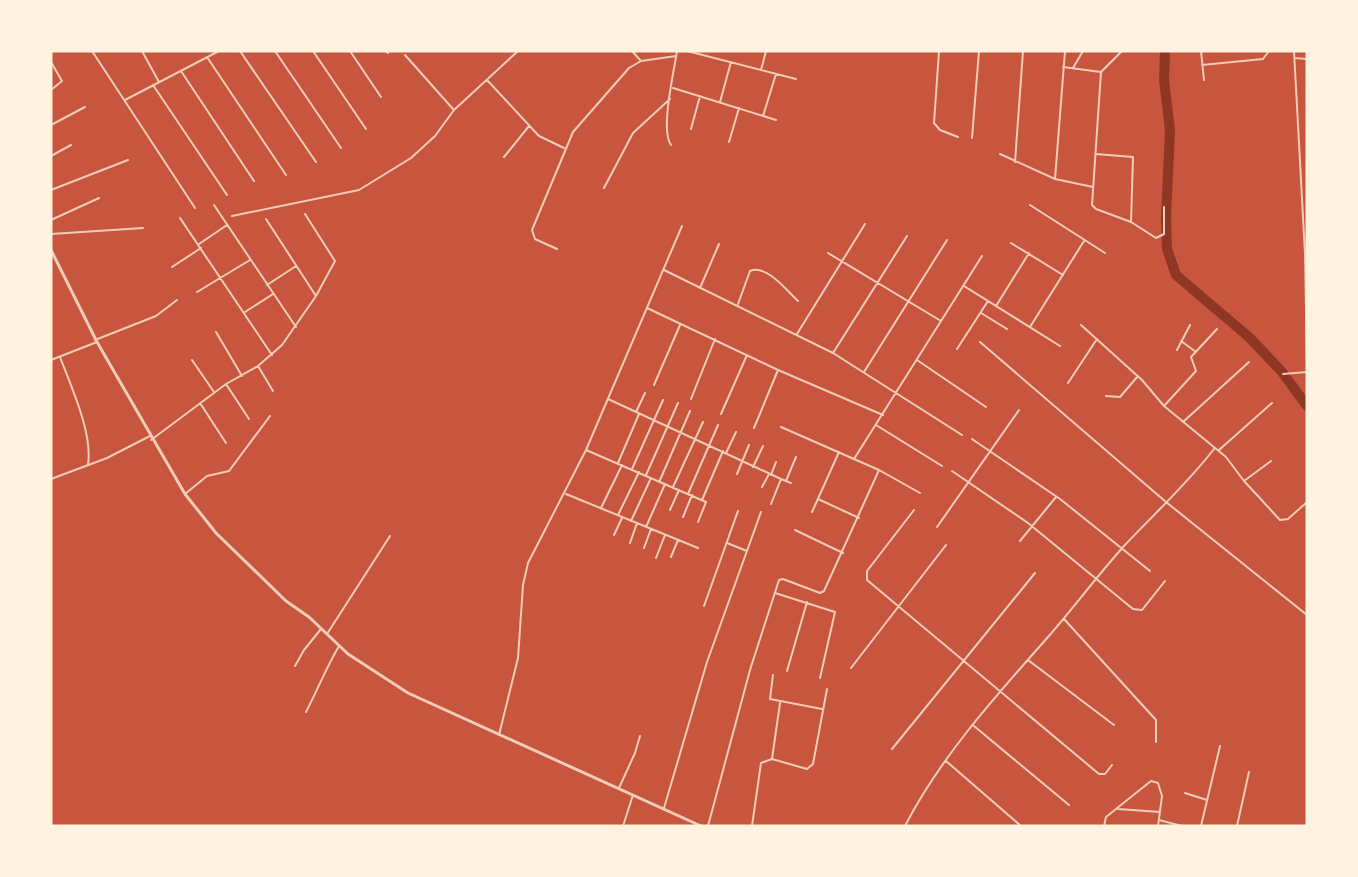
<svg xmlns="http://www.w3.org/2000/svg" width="1358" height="877" viewBox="0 0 1358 877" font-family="'DM Sans',sans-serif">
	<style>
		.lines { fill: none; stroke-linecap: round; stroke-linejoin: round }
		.river { stroke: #8f3625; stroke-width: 10 }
		.minor { stroke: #f1ccb7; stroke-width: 2 }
		.tertiary { stroke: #f1ccb7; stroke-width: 3 }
	</style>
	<rect width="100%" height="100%" fill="#c8553d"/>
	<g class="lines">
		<!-- river -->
		<path class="river" d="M1165 51 1164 80 1170 130 1166 217 1167 249 1176 275 1250 338 1282 372 1307 406"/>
		<!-- minor -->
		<path class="minor" d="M92 51 195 208
			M142 51 159 82
			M240 51 316 162
			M275 51 341 148
			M313 51 366 129
			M350 51 381 97
			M386 51 388 53
			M632 51 641 61
			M687 51 796 79
			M939 51 934 123 940 130 958 137
			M1122 51 1101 72 1092 205 1096 209 1131 222 1156 238 1164 234V207
			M1201 51 1204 80
			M1294 51 1305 254 1307 370
			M405 55 453 109
			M207 57 286 175
			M1295 58 1307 59
			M51 62 62 81 51 90
			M1202 65 1263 59 1269 51
			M1063 67 1101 72
			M1073 68 1083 51
			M761 70 766 51
			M181 71 254 181
			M487 80 539 136 564 148
			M153 85 227 195
			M673 88 776 120
			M125 100 219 51
			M720 102 731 62
			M763 116 776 74
			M51 125 85 107
			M691 129 700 96
			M972 138 979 51
			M729 142 739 108
			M671 145C660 130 674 72 677 51
			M1000 154 1055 179 1093 187
			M1096 154 1133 157 1131 222
			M51 156 71 145
			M504 157 529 126
			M1015 162 1023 51
			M1055 179 1065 51
			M604 188 633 133 670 99
			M51 190 128 160
			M214 205 296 327
			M1030 205 1105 253
			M232 216 359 190 411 158 435 136 454 110 518 51
			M180 218 272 355
			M266 219 316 296
			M51 220 99 198
			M51 234 143 228
			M1011 243 1063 275
			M199 244 227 225
			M557 249 535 239 532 230 573 132 629 68 641 61 676 56
			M828 253 941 321
			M172 267 201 248
			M664 270 833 353 962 435
			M267 285 296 266
			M964 286 1060 346
			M700 288 719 244
			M197 292 250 260
			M738 304 750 271C767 264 787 291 798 301
			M996 306 1029 253
			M647 308 778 370 883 415
			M245 312 273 294
			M981 313 1007 329
			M1081 325 1142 380 1164 406 1226 457 1244 481 1280 520 1288 519 1307 502
			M1030 327 1084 241
			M216 332 242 376
			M797 334 865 224
			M95 340 156 316 177 300
			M1181 341 1196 352
			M980 342 1166 502 1307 615
			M957 349 988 301
			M1177 350 1190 325
			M833 353 907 236
			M60 357C71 386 93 434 88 464
			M51 360 97 342
			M192 360 214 392
			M917 360 986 407
			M258 366 273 391
			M864 372 947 240
			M1283 374 1307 372
			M1068 383 1097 339
			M226 384 249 419
			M654 385 680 325
			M1106 396 1120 397 1138 376
			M608 399 781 479
			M691 399 715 339
			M200 403 226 443
			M1164 406 1196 371 1191 357 1217 329
			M636 412 645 393
			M721 414 747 355
			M1183 422 1249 362
			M876 425 942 466
			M781 427 879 470 920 493
			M754 428 778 370
			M972 439 1060 499 1150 571
			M151 440 226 384 258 366 282 345 316 296 335 261 305 214
			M586 450 706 502 698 522
			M1219 450 1272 403
			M726 453 736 432
			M854 459 982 256
			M618 463 639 414
			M753 467 763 446
			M632 469 663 400
			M952 471 1028 523 1133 609 1142 610 1165 581
			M737 474 749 445
			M646 475 678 403
			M771 475 776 462
			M51 479 107 458 150 436
			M660 480 690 411
			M786 481 796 457
			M1244 481 1271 461
			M673 487 703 422
			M762 487 769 474
			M185 494 207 476 229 471 270 416
			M566 494 698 548
			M688 494 718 425
			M818 499 859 518
			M702 500 723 451
			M771 504 781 479 791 483
			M601 508 622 465
			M670 510 679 490
			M914 510 867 571V580L1099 774H1105L1112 765
			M812 512 839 452
			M618 515 639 472
			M683 517 692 495
			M631 521 651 478
			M646 527 665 484
			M937 527 1019 410
			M795 530 843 553
			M614 535 622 518
			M1020 541 1056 497
			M630 543 637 523
			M727 543 747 551
			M644 548 651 529
			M671 557 678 540
			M656 558 665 535
			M775 593 835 612 820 678
			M704 606 738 511
			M1064 619 1156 720V742
			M327 634 390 536
			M1028 660 1114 725
			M295 666 304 650 321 629
			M851 668 946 545
			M787 671 807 602
			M773 675 770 699 822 709
			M306 712C318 689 326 668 339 646
			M974 726 1069 805
			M499 735 518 658 523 585 528 563 586 450 682 226
			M892 749 1035 573
			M772 759 780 703
			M946 761 1021 826
			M619 788 635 753 640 736
			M1185 793 1207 800
			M664 808 707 662 761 512
			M1118 809 1160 812
			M1159 820 1182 826
			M623 826 633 795
			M708 826 750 670 779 580 783 579 820 593 824 591 879 470
			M752 826 761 763 772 759 807 769 813 764 827 689
			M905 826C941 756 996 696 1048 637 1074 607 1098 575 1124 546 1154 514 1187 484 1214 449
			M1104 826 1106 817 1151 781 1158 783 1162 796 1158 826
			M1201 826 1220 746
			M1237 826 1249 772"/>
		<!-- tertiary -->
		<path class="tertiary" d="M51 250 97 342 185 494 216 533 286 601 309 617 348 654 408 693 701 826"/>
	</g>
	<!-- border -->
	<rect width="1358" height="877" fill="none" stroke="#fff3e0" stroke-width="105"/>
</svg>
